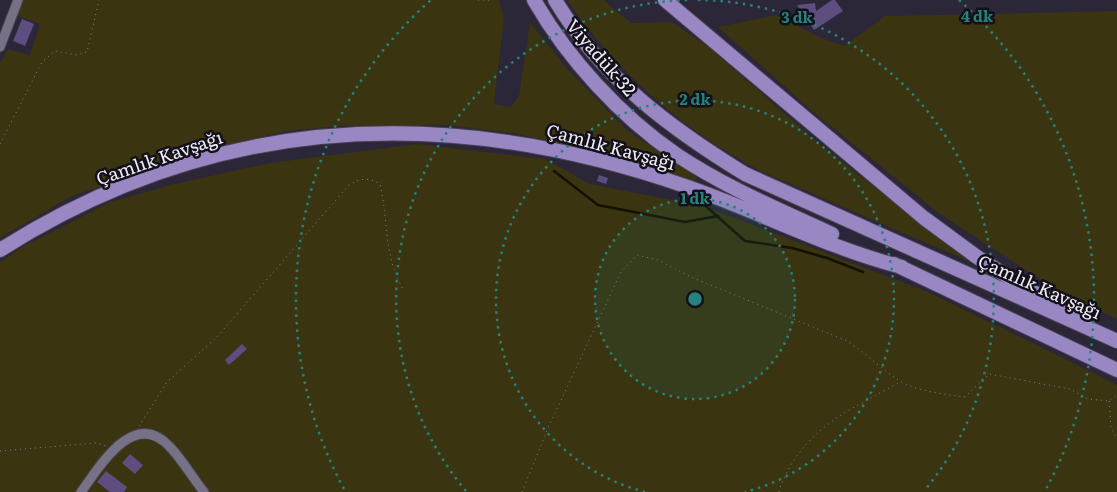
<svg xmlns="http://www.w3.org/2000/svg" width="1117" height="492" viewBox="0 0 1117 492" font-family="Literata,serif">
	<style>
		.green { fill: #3a3410 }
		.lines { fill: none; stroke-linecap: round; stroke-linejoin: round }
		.stream { stroke: #141102; stroke-width: 2.5 }
		.building { fill: #5d4e7f }
		.minor-casing { stroke: #494353; stroke-width: 11 }
		.highway-casing { stroke: #494353; stroke-width: 16 }
		.path { stroke: #817d8d; stroke-width: 1; stroke-dasharray: 1 4; stroke-linecap: butt }
		.minor { stroke: #777186; stroke-width: 9 }
		.highway { stroke: #9987c4; stroke-width: 14 }
		.ring { fill: none; stroke: #25827c; stroke-width: 2.5; stroke-dasharray: 2.5 5 }
		.labels { text-anchor: middle; dominant-baseline: central; stroke-width: 5; stroke-linejoin: round; paint-order: stroke }
		.street-label { font-size: 18px; fill: #efecf8; stroke: #131019 }
		.centre { fill: #25827c; stroke: #131019; stroke-width: 2.5 }
		.ring-label { font-size: 15px; text-anchor: middle; font-weight: bold; fill: #25827c; stroke: #131019; stroke-width: 5; stroke-linejoin: round; paint-order: stroke }
	</style>
	<rect width="100%" height="100%" fill="#2b2638"/>
	<!-- green -->
	<path class="green" d="M22 0H499L504 18 494 104 511 107 519 96 530 22 568 70 628 131 696 176 697 179 694 181 630 160 513 133 447 125 340 126 287 131 225 145 72 196 0 238V63L8 49 30 55 40 24 18 16Z
		M567 0H604L631 23 672 22 711 49 816 141 925 227 990 270C929 244 869 219 809 192 788 182 764 174 744 162 674 122 612 66 567 0Z
		M1117 11V319L1055 289 940 214 812 111 718 27 776 15 819 37 844 46 885 16Z
		M417 144 545 159 590 184 703 206 928 292 1100 376 1117 385V492H0V262L22 247 110 202 174 184 270 163Z"/>
	<g class="lines">
		<!-- stream -->
		<path class="stream" d="M554 171 598 205 685 222 718 216
			M700 201 745 241 792 248 827 258 863 272"/>
	</g>
	<!-- building -->
	<path class="building" d="M832 0H835L843 11 814 30 797 5 815 3 816 11Z
		M22 19 34 24 25 46 13 41Z
		M599 175 608 178 606 184 597 181Z
		M242 344 247 349 229 365 225 360Z
		M130 454 143 465 135 474 122 463Z
		M106 471 127 487 124 492H110L97 482Z"/>
	<g class="lines">
		<defs>
			<path id="minor" d="M0 47 18 0
				M81 492C99 468 133 408 169 446 182 459 192 477 204 492"/>
			<path id="highway" d="M534 0C568 59 620 116 677 155 725 187 780 210 832 234
				M555 0C601 77 670 128 745 174L1117 341
				M665 0 924 218 977 257 1024 287 1076 315
				M0 250C217 112 450 104 688 187 760 212 828 248 902 267
				M894 264 1117 370"/>
		</defs>
		<!-- minor casing -->
		<use href="#minor" class="minor-casing"/>
		<!-- highway casing -->
		<use href="#highway" class="highway-casing"/>
		<!-- path -->
		<path class="path" d="M478 0H489
			M0 144 42 62 55 51 77 55 87 52 99 0
			M1109 401 1111 428 1117 438
			M139 426 167 382 216 338 349 185C361 178 368 177 380 184 389 223 383 255 404 291
			M0 451 96 443 106 446
			M522 492 548 428 621 272 637 255 658 260 691 277 847 341C866 353 882 370 900 381 919 392 944 394 965 397L989 374 1070 389 1088 399 1109 401 1117 395
			M779 492C781 483 785 476 789 468 815 423 857 406 900 382"/>
		<!-- minor -->
		<use href="#minor" class="minor"/>
		<!-- highway -->
		<use href="#highway" class="highway"/>
	</g>
	<!-- distance rings -->
	<circle cx="695" cy="299" r="100" fill="#25827c" fill-opacity=".12"/>
	<g class="ring">
		<circle cx="695" cy="299" r="100"/>
		<path d="M645 492A199 199 0 1 1 745 492"/>
		<path d="M466 491A299 299 0 0 1 692 0M698 0A299 299 0 0 1 924 491"/>
		<path d="M344 489A399 399 0 0 1 431 0M959 0A399 399 0 0 1 1046 489"/>
	</g>
	<g class="labels">
		<!-- street labels -->
		<g class="street-label">
			<text transform="translate(602 57) rotate(49)">Viyadük-32</text>
			<text transform="translate(611 146) rotate(15)">Çamlık Kavşağı</text>
			<text transform="translate(159 157) rotate(-19)">Çamlık Kavşağı</text>
			<text transform="translate(1040 286) rotate(24)">Çamlık Kavşağı</text>
		</g>
	</g>
	<circle cx="695" cy="299" r="8" class="centre"/>
	<g class="ring-label">
		<text x="977" y="22">4 dk</text>
		<text x="797" y="23">3 dk</text>
		<text x="695" y="105">2 dk</text>
		<text x="695" y="204">1 dk</text>
	</g>
</svg>
